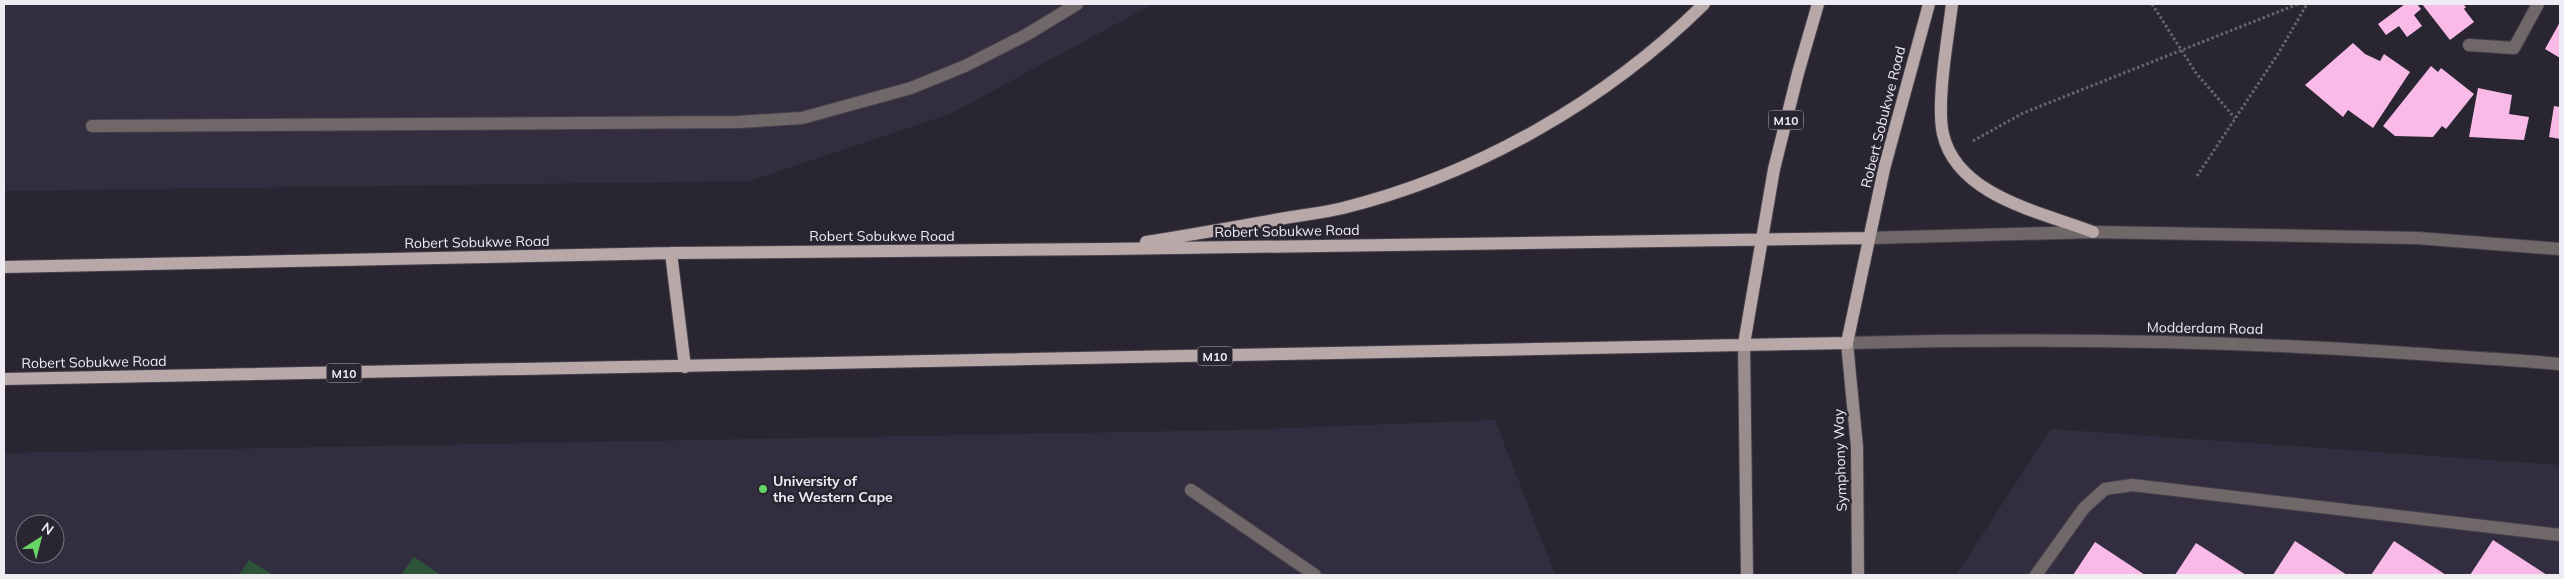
<svg xmlns="http://www.w3.org/2000/svg" width="2564" height="579" viewBox="0 0 2564 579" font-family="Mulish,sans-serif">
	<style>
		.built { fill: #332e3f; fill-rule: evenodd }
		.green { fill: #2b5438 }
		.building { fill: #f9bae8 }
		.lines { fill: none; stroke-linecap: round; stroke-linejoin: round }
		.service-casing { stroke: #45414c; stroke-width: 14 }
		.tertiary-casing { stroke: #45414c; stroke-width: 14 }
		.secondary-casing { stroke: #45414c; stroke-width: 14 }
		.primary-casing { stroke: #45414c; stroke-width: 14 }
		.path { stroke: #68656f; stroke-width: 3; stroke-dasharray: 2.5 2.5; stroke-linecap: butt }
		.service { stroke: #706868; stroke-width: 12 }
		.tertiary { stroke: #706868; stroke-width: 12 }
		.secondary { stroke: #988c8c; stroke-width: 12 }
		.primary { stroke: #b8a9a8; stroke-width: 12 }
		.poi-dot { fill: #67d466; stroke: #292531; stroke-width: 2 }
		.labels { text-anchor: middle; dominant-baseline: central; stroke-width: 5; stroke-linejoin: round; paint-order: stroke }
		.shield { fill: #292531; stroke: #b3b0b9; stroke-width: 1 }
		.shield-label { font-size: 12px; font-weight: bold; fill: #eeebf3 }
		.street-label { font-size: 14px; fill: #eeebf3; stroke: #292531 }
		.poi-label { font-size: 14px; font-weight: bold; fill: #eeebf3; stroke: #292531; text-anchor: start }
	</style>
	<rect width="100%" height="100%" fill="#292531"/>
	<!-- built -->
	<path class="built" d="M4 4H1153L950 114 750 181 4 191Z
		M1495 420 1555 575H4V453L1237 430ZM25 524H55V554H25Z
		M2051 429 2560 465V575H1956Z"/>
	<!-- green -->
	<path class="green" d="M414 557 441 575H401Z
		M249 560 273 575H239Z"/>
	<!-- building -->
	<path class="building" d="M2405 4H2417L2421 9 2414 15 2422 26 2407 37 2399 26 2386 35 2378 24Z
		M2422 4H2463L2466 7 2464 9 2474 22 2450 40Z
		M2560 22V58L2545 49Z
		M2353 43 2365 54 2380 61 2384 54 2410 72 2373 128 2348 110 2343 117 2305 85Z
		M2431 66 2438 72 2441 68 2474 94 2446 129 2442 126 2433 137 2395 136 2383 126Z
		M2478 88 2512 95 2509 114 2529 117 2524 140 2469 137Z
		M2554 106 2560 107V139L2549 137Z
		M2493 540 2547 575H2470Z
		M2295 541 2347 575H2273Z
		M2394 541 2446 575H2371Z
		M2095 542 2145 575H2073Z
		M2196 543 2246 575H2175Z"/>
	<g class="lines">
		<defs>
			<path id="service" d="M2469 45 2514 48 2538 4
				M92 126 738 122 802 118 911 88 965 66 1026 35 1077 4
				M1191 490 1315 575
				M2036 575 2084 508 2105 489 2132 485 2560 535"/>
			<path id="tertiary" d="M1868 238 2093 232 2417 238 2560 249
				M1847 343C2034 338 2220 340 2406 353 2457 357 2509 359 2560 364"/>
			<path id="secondary" d="M1847 343 1857 447 1858 575
				M1744 344 1747 575"/>
			<path id="primary" d="M1952 4C1948 38 1936 102 1943 134 1957 196 2041 212 2093 232
				M1146 242C1191 235 1235 227 1280 219 1301 215 1323 213 1343 208 1477 175 1607 100 1704 4
				M671 253 685 367
				M4 267 671 253 1107 249 1868 238
				M1744 344 1774 169 1798 73 1818 4
				M4 379 1847 343 1884 169 1929 4"/>
		</defs>
		<!-- service casing -->
		<use href="#service" class="service-casing"/>
		<!-- tertiary casing -->
		<use href="#tertiary" class="tertiary-casing"/>
		<!-- secondary casing -->
		<use href="#secondary" class="secondary-casing"/>
		<!-- primary casing -->
		<use href="#primary" class="primary-casing"/>
		<!-- path -->
		<path class="path" d="M2152 4 2196 73 2235 118
			M1973 141 2023 113 2298 4
			M2197 176 2278 54 2307 4"/>
		<!-- service -->
		<use href="#service" class="service"/>
		<!-- tertiary -->
		<use href="#tertiary" class="tertiary"/>
		<!-- secondary -->
		<use href="#secondary" class="secondary"/>
		<!-- primary -->
		<use href="#primary" class="primary"/>
	</g>
	<!-- markers -->
	<circle class="poi-dot" cx="763" cy="489" r="5"/>
	<g class="labels">
		<!-- shield labels -->
		<g class="shield">
			<rect x="1768.5" y="110.5" width="35" height="19" rx="4"/>
			<rect x="1197.5" y="346.5" width="35" height="19" rx="4"/>
			<rect x="326.5" y="363.5" width="35" height="19" rx="4"/>
		</g>
		<g class="shield-label">
			<text x="1786" y="120">M10</text>
			<text x="1215" y="356">M10</text>
			<text x="344" y="373">M10</text>
		</g>
		<!-- street labels -->
		<g class="street-label">
			<text transform="translate(1883 117) rotate(-76)">Robert Sobukwe Road</text>
			<text transform="translate(1287 231) rotate(-1)">Robert Sobukwe Road</text>
			<text x="882" y="236">Robert Sobukwe Road</text>
			<text transform="translate(477 242) rotate(-1)">Robert Sobukwe Road</text>
			<text transform="translate(2205 328) rotate(1)">Modderdam Road</text>
			<text transform="translate(94 362) rotate(-1)">Robert Sobukwe Road</text>
			<text transform="translate(1840 460) rotate(-92)">Symphony Way</text>
		</g>
		<!-- poi labels -->
		<g class="poi-label">
			<text x="773" y="481">University of<tspan x="773" dy="16">the Western Cape</tspan></text>
		</g>
	</g>
	<!-- border -->
	<rect width="2564" height="579" fill="none" stroke="#eeebf3" stroke-width="10"/>
	<!-- north arrow -->
	<g transform="translate(40 539) rotate(36)"><circle r="24" fill="#292531" stroke="#78747f"/>
	<path d="M0-4L9 19L0 12L-9 19Z" fill="#67d466"/>
	<text y="-8" font-size="14" font-weight="bold" text-anchor="middle" fill="#eeebf3">N</text>
	</g>
</svg>
